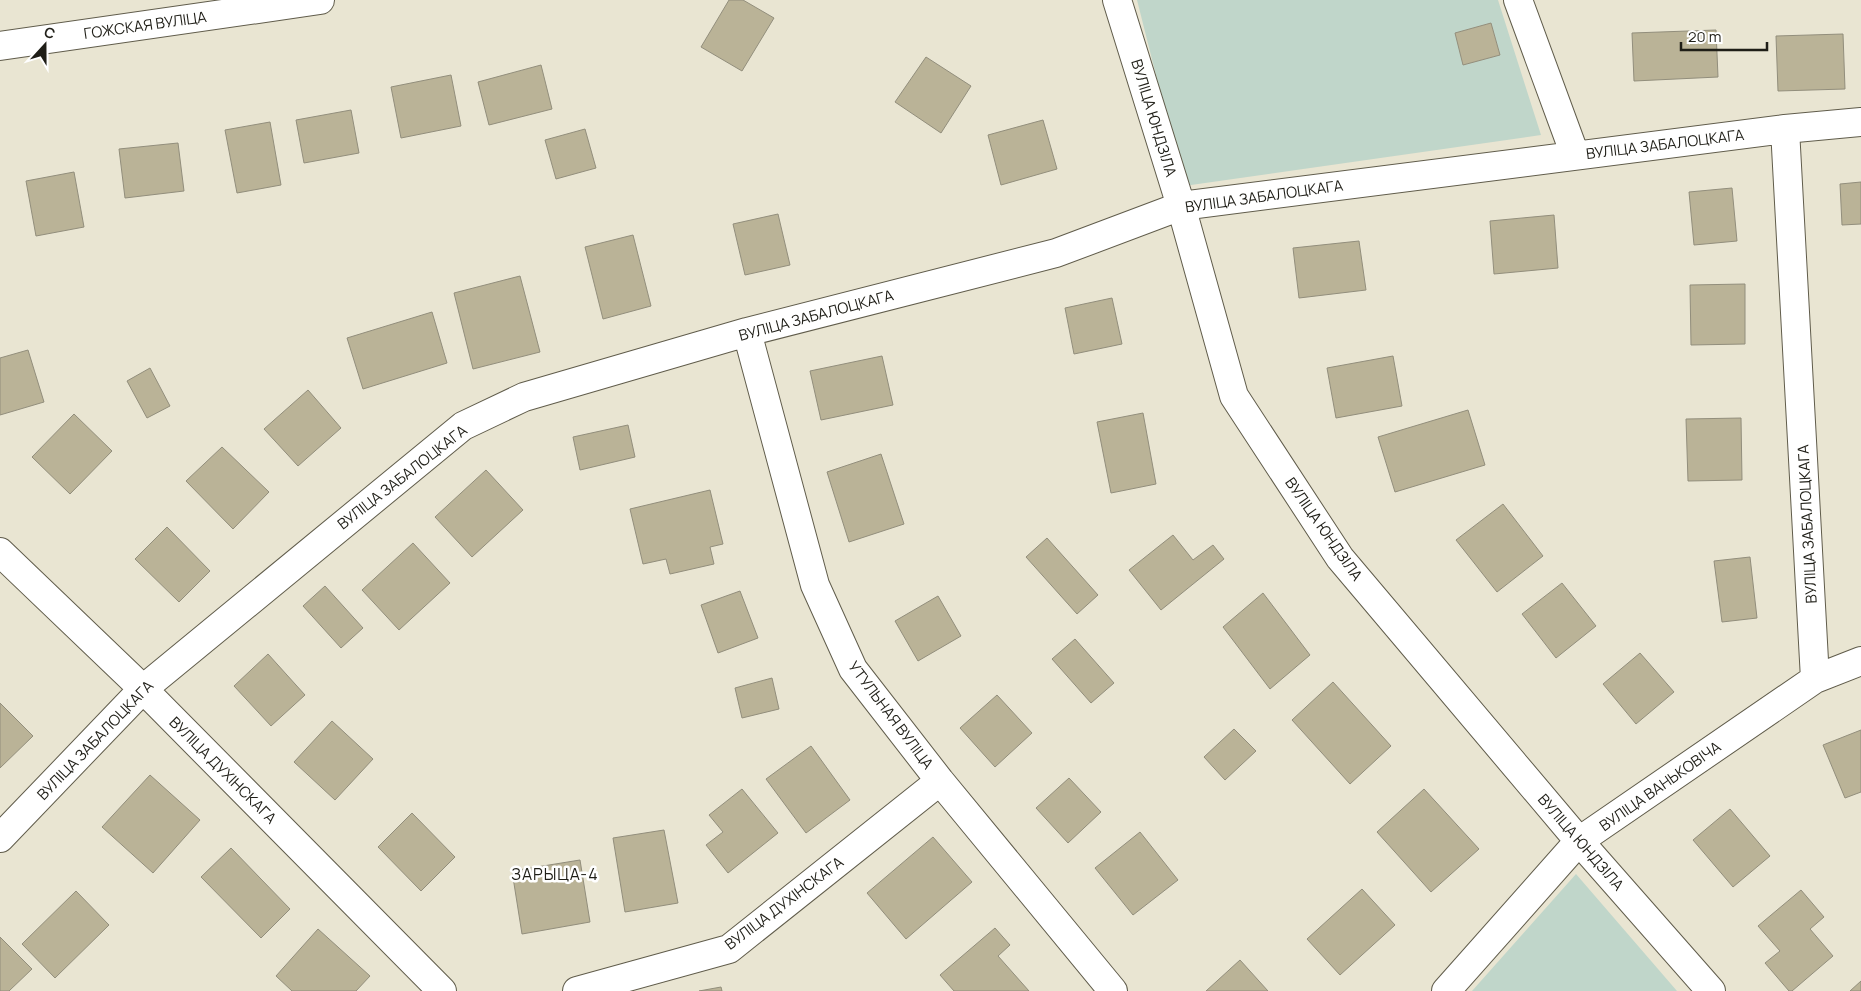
<svg xmlns="http://www.w3.org/2000/svg" width="1861" height="991" viewBox="0 0 1861 991" font-family="Manrope,sans-serif">
	<style>
		.green { fill: #c0d6ca; fill-rule: evenodd }
		.building { fill: #bab397; stroke: #928e7c }
		.lines { fill: none; stroke-linecap: round; stroke-linejoin: round }
		.minor-casing { stroke: #605c4b; stroke-width: 30 }
		.minor { stroke: #fff; stroke-width: 28 }
		.labels { text-anchor: middle; dominant-baseline: central; stroke-width: 5; stroke-linejoin: round; paint-order: stroke }
		.street-label { font-size: 15px; fill: #1f1e17; stroke: #fff }
		.neighbourhood-label { font-size: 16px; letter-spacing: 1px; fill: #1f1e17; stroke: #fff }
	</style>
	<rect width="100%" height="100%" fill="#e9e5d2"/>
	<!-- green -->
	<path class="green" d="M1137 0H1498L1541 135 1184 186ZM1491 23 1500 55 1463 65 1455 33Z
		M1576 874 1677 991H1472Z"/>
	<!-- building -->
	<path class="building" d="M729 0H743L774 18 742 71 701 47Z
		M1491 23 1500 55 1463 65 1455 33Z
		M1716 30 1718 77 1634 81 1632 33Z
		M1843 34 1845 89 1778 91 1776 36Z
		M926 57 971 86 941 133 895 102Z
		M541 65 552 109 489 125 478 82Z
		M451 75 461 126 401 138 391 87Z
		M351 110 359 153 304 163 296 120Z
		M1043 120 1057 169 1001 185 988 135Z
		M270 122 281 185 237 193 225 130Z
		M585 129 596 168 556 179 545 140Z
		M178 143 184 191 125 198 119 149Z
		M74 172 84 227 36 236 26 181Z
		M1861 182V224L1842 225 1840 184Z
		M1732 188 1737 241 1694 245 1689 192Z
		M778 214 790 265 745 275 733 224Z
		M1554 215 1558 268 1494 274 1490 221Z
		M633 235 651 306 603 319 585 247Z
		M1359 241 1366 290 1299 298 1293 248Z
		M520 276 540 352 473 369 454 293Z
		M1745 284V344L1691 345 1690 285Z
		M1112 298 1122 344 1074 354 1065 308Z
		M432 312 447 363 363 389 347 338Z
		M28 350 44 402 0 415V358Z
		M882 356 893 405 821 420 810 371Z
		M1393 356 1402 406 1336 418 1327 368Z
		M150 368 170 406 147 418 127 381Z
		M308 390 341 428 298 466 264 429Z
		M1468 410 1485 465 1395 492 1378 437Z
		M1143 413 1156 484 1111 493 1097 422Z
		M74 414 112 451 70 494 32 457Z
		M1741 418 1742 480 1688 481 1686 419Z
		M628 425 635 457 580 470 573 437Z
		M222 447 269 492 233 529 186 481Z
		M881 454 904 524 849 542 827 472Z
		M486 470 523 510 472 557 435 517Z
		M710 490 723 544 710 547 714 564 670 574 666 559 643 564 630 509Z
		M1503 504 1543 556 1497 592 1456 540Z
		M167 527 210 571 179 602 135 559Z
		M1173 535 1193 560 1213 545 1224 559 1161 610 1129 570Z
		M1047 538 1098 595 1077 614 1026 557Z
		M413 543 450 583 399 630 362 590Z
		M1750 557 1757 618 1722 622 1714 561Z
		M1562 583 1596 626 1556 658 1522 614Z
		M325 586 363 628 341 648 303 606Z
		M740 591 758 638 718 653 701 605Z
		M1263 593 1310 655 1270 689 1223 627Z
		M938 596 961 636 918 661 895 621Z
		M1075 639 1114 683 1091 703 1052 659Z
		M1640 653 1674 692 1636 724 1603 684Z
		M268 654 305 695 271 726 234 686Z
		M772 678 779 709 742 718 735 688Z
		M1333 682 1391 746 1350 784 1292 720Z
		M997 695 1032 733 995 767 960 728Z
		M0 703 33 736 0 768Z
		M332 721 373 759 335 800 294 762Z
		M1234 729 1256 751 1225 780 1204 757Z
		M1861 730V792L1845 798 1823 745Z
		M811 746 850 800 806 833 766 779Z
		M150 775 200 820 153 873 102 827Z
		M1069 778 1101 812 1068 843 1036 808Z
		M742 789 778 833 728 873 706 845 723 832 709 815Z
		M1424 789 1479 849 1431 892 1377 832Z
		M1730 809 1770 856 1733 887 1693 840Z
		M412 813 455 857 421 891 378 847Z
		M664 830 678 903 625 912 613 838Z
		M1140 832 1178 880 1133 915 1095 868Z
		M933 837 972 882 906 939 867 893Z
		M231 848 290 909 261 938 201 877Z
		M580 860 590 922 522 934 512 871Z
		M1362 889 1395 925 1340 975 1307 939Z
		M1801 890 1824 917 1810 929 1833 956 1792 991H1789L1765 963 1780 951 1758 926Z
		M76 891 109 925 55 978 22 944Z
		M995 928 1010 945 998 956 1029 991H954L940 975Z
		M318 929 370 976 356 991H292L276 976Z
		M0 937 32 969 9 991H0Z
		M1240 960 1268 991H1206Z
		M1861 981V991H1850Z
		M721 987 722 991H699Z"/>
	<g class="lines">
		<defs>
			<path id="minor" d="M1117 0 1181 206 1234 396 1340 558 1579 841 1711 991
				M1518 0 1575 155
				M0 46 320 0
				M1785 129 1815 679
				M747 332 815 585 853 669 940 781 1113 991
				M0 552 143 689 442 991
				M0 838 143 689 463 426 524 397 747 332 1056 253 1181 206 1785 129 1861 122
				M577 991 729 949 940 781
				M1446 991 1579 841 1815 679 1861 661"/>
		</defs>
		<!-- minor casing -->
		<use href="#minor" class="minor-casing"/>
		<!-- minor -->
		<use href="#minor" class="minor"/>
	</g>
	<g class="labels">
		<!-- street labels -->
		<g class="street-label">
			<text transform="translate(145 25) rotate(-8)">ГОЖСКАЯ ВУЛІЦА</text>
			<text transform="translate(1154 118) rotate(73)">ВУЛІЦА ЮНДЗІЛА</text>
			<text transform="translate(1665 144) rotate(-7)">ВУЛІЦА ЗАБАЛОЦКАГА</text>
			<text transform="translate(1264 196) rotate(-8)">ВУЛІЦА ЗАБАЛОЦКАГА</text>
			<text transform="translate(816 315) rotate(-15)">ВУЛІЦА ЗАБАЛОЦКАГА</text>
			<text transform="translate(402 477) rotate(-38)">ВУЛІЦА ЗАБАЛОЦКАГА</text>
			<text transform="translate(1807 524) rotate(-93)">ВУЛІЦА ЗАБАЛОЦКАГА</text>
			<text transform="translate(1324 529) rotate(55)">ВУЛІЦА ЮНДЗІЛА</text>
			<text transform="translate(891 715) rotate(53)">УТУЛЬНАЯ ВУЛІЦА</text>
			<text transform="translate(95 740) rotate(-46)">ВУЛІЦА ЗАБАЛОЦКАГА</text>
			<text transform="translate(223 770) rotate(45)">ВУЛІЦА ДУХІНСКАГА</text>
			<text transform="translate(1660 786) rotate(-35)">ВУЛІЦА ВАНЬКОВІЧА</text>
			<text transform="translate(1581 842) rotate(49)">ВУЛІЦА ЮНДЗІЛА</text>
			<text transform="translate(784 903) rotate(-37)">ВУЛІЦА ДУХІНСКАГА</text>
		</g>
		<!-- neighbourhood labels -->
		<g class="neighbourhood-label">
			<text x="555" y="874">ЗАРЫЦА-4</text>
		</g>
	</g>
	<!-- north arrow -->
	<g transform="translate(45 45) rotate(21)" stroke="#ffffff" stroke-width="4" paint-order="stroke">
	<path d="M0-4L9 19L0 12L-9 19Z" fill="#1f1e17"/>
	<text y="-8" font-size="14" font-weight="bold" text-anchor="middle" fill="#1f1e17">С</text>
	</g>
	<!-- scale -->
	<path d="M1681 42v8h86v-8" fill="none" stroke="#1f1e17" stroke-width="2.5"/>
	<text x="1688" y="42" font-size="15" fill="#1f1e17" stroke="#ffffff" stroke-width="4" paint-order="stroke">20 m</text>
</svg>
